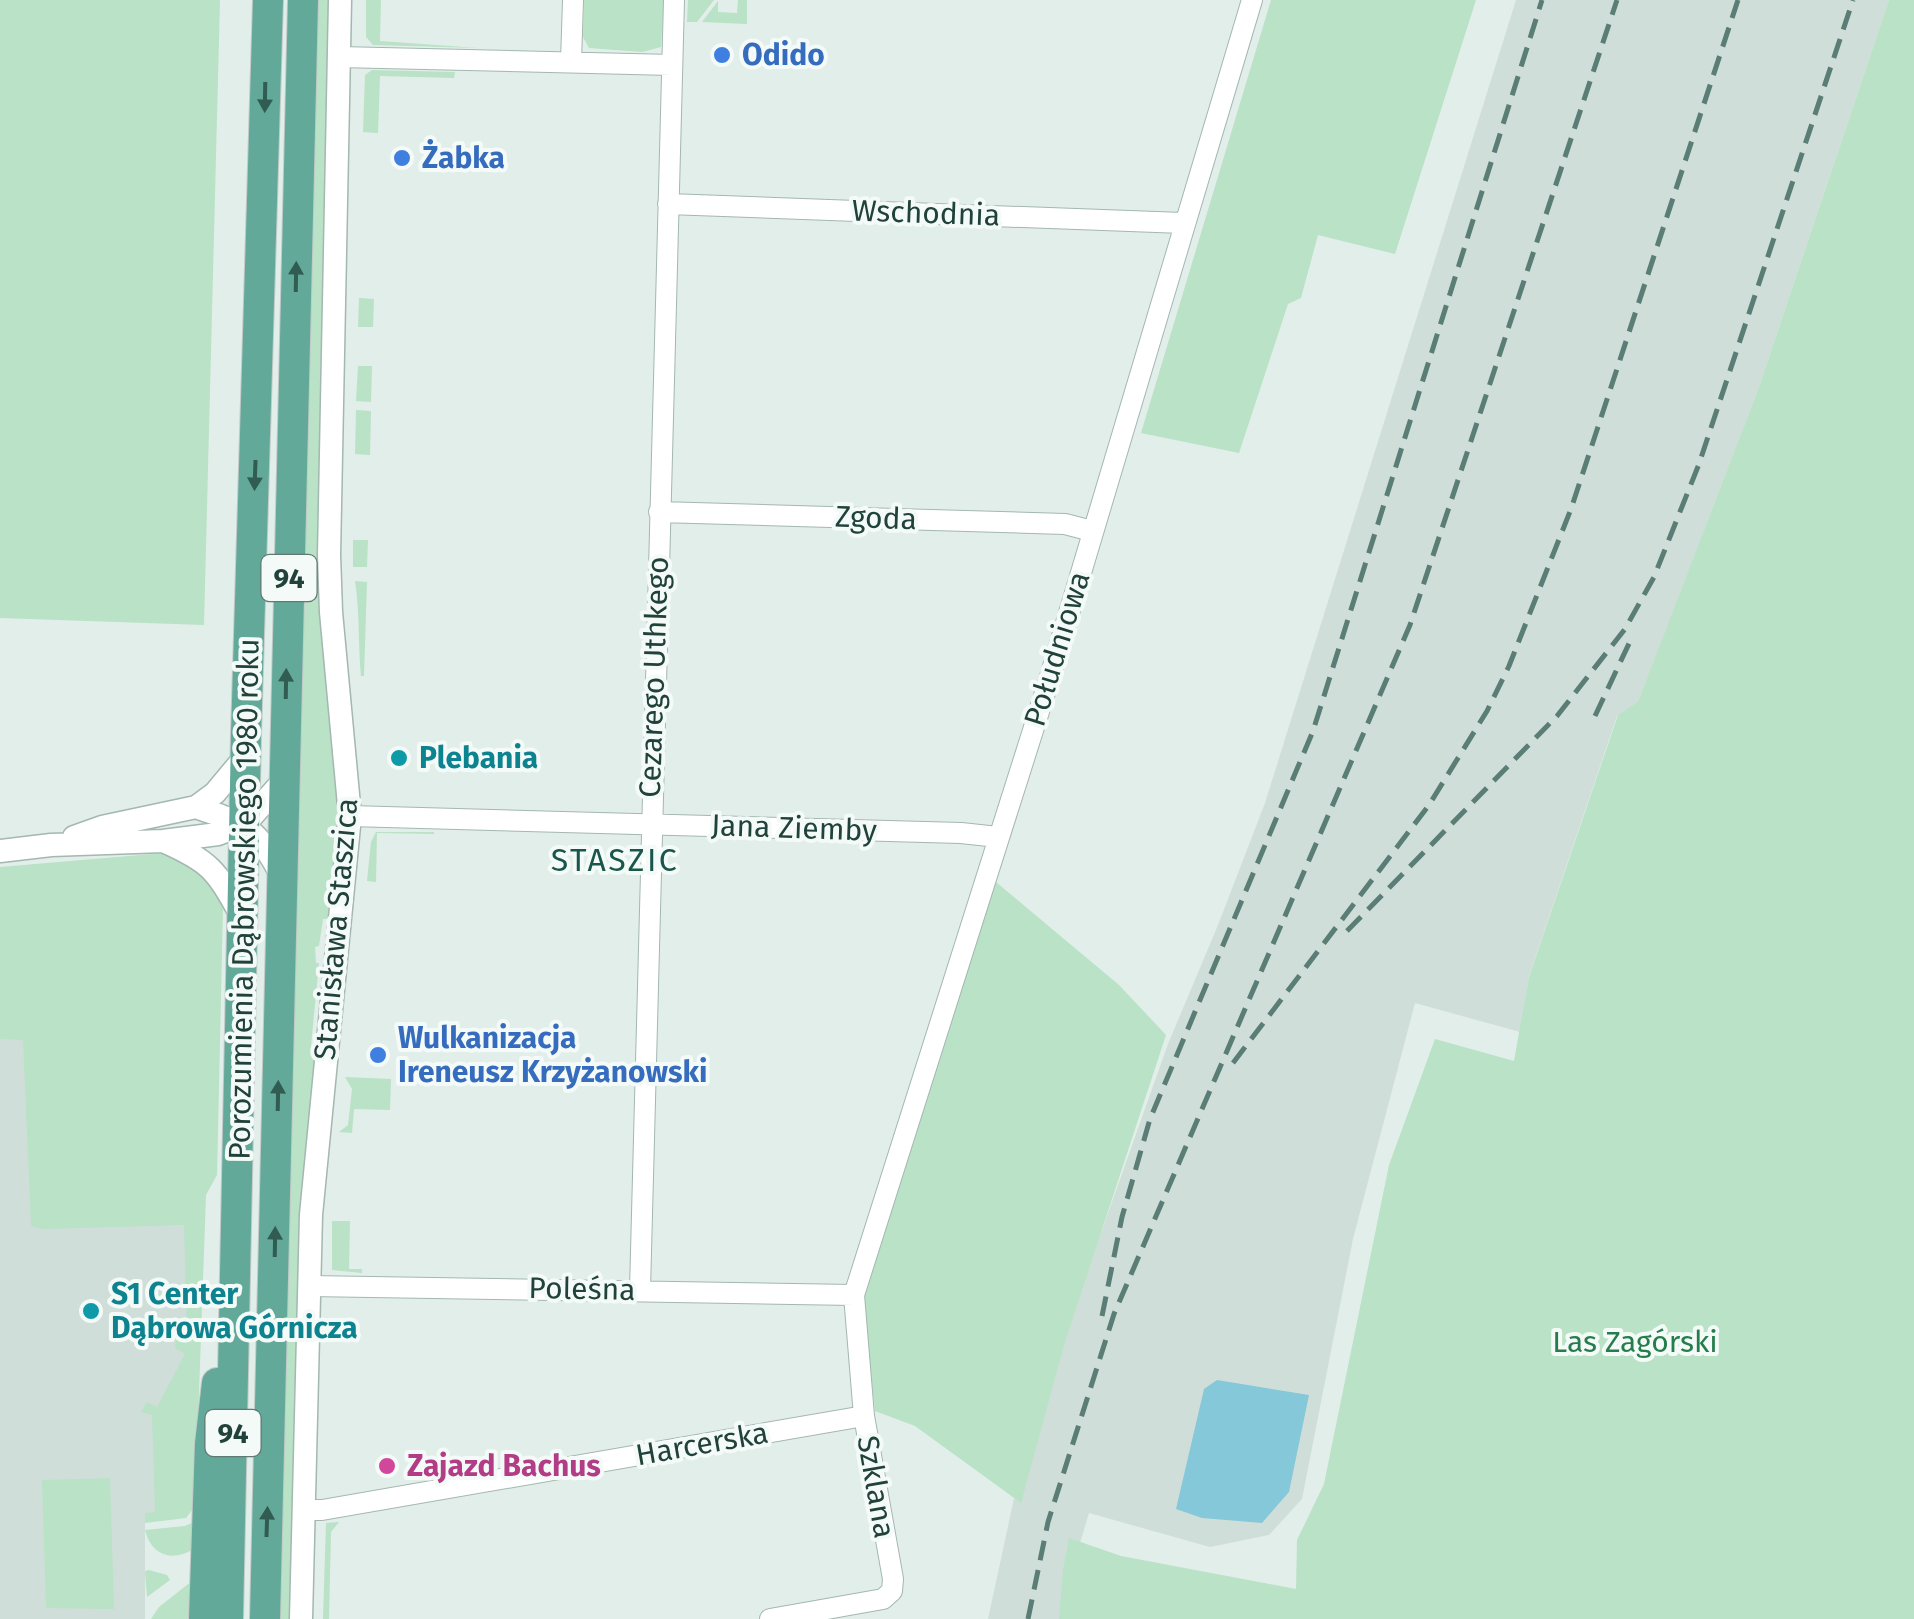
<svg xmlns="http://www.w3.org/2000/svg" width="1914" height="1619" viewBox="0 0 1914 1619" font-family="'Fira Sans',sans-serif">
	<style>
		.built { fill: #d0ded9 }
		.green { fill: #b9e2c6 }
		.water { fill: #84c8d9 }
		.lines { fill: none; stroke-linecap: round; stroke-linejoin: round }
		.minor-casing { stroke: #a4b7b1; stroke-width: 22 }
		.tertiary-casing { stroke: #a4b7b1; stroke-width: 25 }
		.primary-casing { stroke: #c1cac8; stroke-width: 32 }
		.minor { stroke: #fff; stroke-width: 20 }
		.tertiary { stroke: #fff; stroke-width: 22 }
		.primary { stroke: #62a99a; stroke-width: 30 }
		.rail { stroke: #5a7d76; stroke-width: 5; stroke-dasharray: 20 10; stroke-linecap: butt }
		.oneway { fill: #305c52 }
		.shop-dot { fill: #3f7fe0; stroke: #f4faf7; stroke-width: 4 }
		.culture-dot { fill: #0f9aa8; stroke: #f4faf7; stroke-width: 4 }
		.hotel-dot { fill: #d1479c; stroke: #f4faf7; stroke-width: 4 }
		.labels { text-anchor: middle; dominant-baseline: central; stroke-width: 8; stroke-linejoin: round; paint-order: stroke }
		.shield { fill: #f4faf7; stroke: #607973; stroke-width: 2.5 }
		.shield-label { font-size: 28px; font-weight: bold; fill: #20423a }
		.shop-label { font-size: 30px; font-weight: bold; fill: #366cbe; stroke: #f4faf7; text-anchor: start }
		.street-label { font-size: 30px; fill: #20423a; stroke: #f4faf7 }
		.culture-label { font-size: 30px; font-weight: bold; fill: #0d838f; stroke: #f4faf7; text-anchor: start }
		.park-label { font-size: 30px; fill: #257d4c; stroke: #f4faf7 }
		.hotel-label { font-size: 30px; font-weight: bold; fill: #b23c85; stroke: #f4faf7; text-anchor: start }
		.neighbourhood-label { font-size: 32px; letter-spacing: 2.5px; fill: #19564b; stroke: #f4faf7 }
	</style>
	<rect width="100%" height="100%" fill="#e2eee9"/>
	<!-- built -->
	<path class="built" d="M1516 0H1889L1759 387 1638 703 1617 716 1529 976 1520 1032 1415 1003 1353 1239 1302 1499 1269 1535 1210 1547 1089 1513 1069 1580 1062 1619H988L1016 1489 1059 1351 1168 1044 1218 925 1265 803Z
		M0 1039H40L193 1217 184 1479 162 1517 145 1519V1619H0Z"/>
	<!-- green -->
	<path class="green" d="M0 0H220L204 625 0 618Z
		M316 0H331L318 577 339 797 330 919H323L319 946 315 947 316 963H319L311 1046 317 1048 291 1619H276Z
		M366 0H381L380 41 478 48 373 45 366 37Z
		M584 0H664L661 47 642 52 589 48 583 37Z
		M688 0H714L697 22H687Z
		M738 0H747V24L702 22 718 1V12L737 13Z
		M1271 0H1476L1395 254 1318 235 1301 298 1288 304 1239 453 1141 433Z
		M1889 0H1914V1619H1059L1063 1570 1069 1538 1121 1556 1296 1589 1297 1540 1324 1484 1389 1165 1435 1039 1514 1061 1529 977 1618 715 1638 702 1759 387Z
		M372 70 455 72 454 78 380 76 378 133 363 132 365 75Z
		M359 298 374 299 373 327H358Z
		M358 366H372L371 402 356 401Z
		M356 410 371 411 370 455 355 454Z
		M353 540H368L367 567H353Z
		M355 581 367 582 364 676H361C358 646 360 613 355 581Z
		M376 832H434V834L377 833 376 882 367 881 371 842Z
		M164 853C193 863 216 872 223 907L217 1175 206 1195 195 1506 186 1518 145 1523V1513L155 1512 152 1415 141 1412 147 1402 157 1407 185 1354 175 1348 176 1339 187 1338 184 1225 42 1229 31 1226 23 1040 0 1039V867Z
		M990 877 1119 985 1166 1035 1064 1345 1021 1503 915 1426 875 1411 863 1299Z
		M345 1077 391 1079 390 1110 354 1109 352 1133 339 1132 348 1125 352 1089Z
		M332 1221H350L349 1269H362V1273L332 1270Z
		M110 1478 114 1609 46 1608 42 1480Z
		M194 1522 192 1550C171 1562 151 1555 145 1530L185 1526Z
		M339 1522 331 1532 329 1619H323L326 1523Z
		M149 1570 167 1575 170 1580 147 1597 145 1571Z
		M192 1581 195 1619H151L159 1607Z"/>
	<!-- water -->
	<path class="water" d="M1217 1380 1309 1395 1289 1492 1262 1523 1202 1518 1176 1509 1204 1389Z"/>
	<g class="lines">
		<defs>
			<path id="minor" d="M339 57 672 65
				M571 62 573 0
				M668 204 1183 223
				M659 512 1065 524 1092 531
				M350 816 961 833 998 837
				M309 1286 854 1295
				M640 1290 674 0
				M303 1510H322L864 1416
				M770 1619 883 1599 892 1591 893 1579 864 1416 854 1295 1049 680 1252 0"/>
			<path id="tertiary" d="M196 807C249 825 255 827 282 876
				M74 837 102 827 196 807 215 793 245 757
				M163 841C211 862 216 870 241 915
				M0 851 51 845 163 841 218 834 245 824 283 781
				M301 1619 311 1215 350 816 331 612 329 555 340 0"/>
			<path id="primary" d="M204 1619 210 1444 217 1383
				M228 1619 246 735 268 0
				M265 1619 303 0"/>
		</defs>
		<!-- minor casing -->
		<use href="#minor" class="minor-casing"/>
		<!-- tertiary casing -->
		<use href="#tertiary" class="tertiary-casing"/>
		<!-- primary casing -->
		<use href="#primary" class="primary-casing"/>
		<!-- minor -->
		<use href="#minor" class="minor"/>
		<!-- tertiary -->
		<use href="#tertiary" class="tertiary"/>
		<!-- primary -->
		<use href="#primary" class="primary"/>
		<!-- rail -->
		<path class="rail" d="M1595 716 1633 635
			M1347 931 1557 716 1625 629 1654 577 1699 464 1853 0
			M1233 1063 1429 805 1487 711 1509 666 1571 509 1738 0
			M1102 1316 1122 1217 1150 1119 1313 731 1542 0
			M1028 1619 1048 1522 1114 1314 1410 625 1617 0"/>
	</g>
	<!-- one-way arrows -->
	<defs><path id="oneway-solid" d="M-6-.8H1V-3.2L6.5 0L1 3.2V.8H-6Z" transform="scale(2.5)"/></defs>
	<g class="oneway">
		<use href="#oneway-solid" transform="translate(265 97) rotate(91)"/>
		<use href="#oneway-solid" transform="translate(296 277) rotate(-89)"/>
		<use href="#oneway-solid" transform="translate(255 475) rotate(92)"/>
		<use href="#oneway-solid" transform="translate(286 684) rotate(-89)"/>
		<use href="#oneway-solid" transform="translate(278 1096) rotate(-89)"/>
		<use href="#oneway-solid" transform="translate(275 1242) rotate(-89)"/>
		<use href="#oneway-solid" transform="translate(267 1522) rotate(-88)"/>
	</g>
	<!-- markers -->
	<g class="shop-dot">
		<circle cx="722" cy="55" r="10"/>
		<circle cx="402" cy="158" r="10"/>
		<circle cx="378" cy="1055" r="10"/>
	</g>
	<g class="culture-dot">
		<circle cx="399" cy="758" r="10"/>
		<circle cx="91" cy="1311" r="10"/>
	</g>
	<circle class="hotel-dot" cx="387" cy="1466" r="10"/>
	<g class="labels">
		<!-- shield labels -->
		<g class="shield">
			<rect x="261.5" y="555" width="55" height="46" rx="8"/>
			<rect x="205.5" y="1410" width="55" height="46" rx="8"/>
		</g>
		<g class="shield-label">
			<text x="289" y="578">94</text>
			<text x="233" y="1433">94</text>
		</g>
		<!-- shop labels -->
		<g class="shop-label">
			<text x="742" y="55">Odido</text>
			<text x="422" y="158">Żabka</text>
			<text x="398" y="1038">Wulkanizacja<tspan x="398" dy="34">Ireneusz Krzyżanowski</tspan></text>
		</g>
		<!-- street labels -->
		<g class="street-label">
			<text transform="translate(926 213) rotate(2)">Wschodnia</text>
			<text transform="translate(876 518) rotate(2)">Zgoda</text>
			<text transform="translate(1057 649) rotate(-73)">Południowa</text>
			<text transform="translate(654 677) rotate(-88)">Cezarego Uthkego</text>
			<text transform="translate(794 828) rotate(2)">Jana Ziemby</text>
			<text transform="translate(244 899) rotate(-89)">Porozumienia Dąbrowskiego 1980 roku</text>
			<text transform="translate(336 929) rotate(-85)">Stanisława Staszica</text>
			<text transform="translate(582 1289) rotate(1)">Poleśna</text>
			<text transform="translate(702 1444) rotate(-10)">Harcerska</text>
			<text transform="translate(876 1487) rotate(80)">Szklana</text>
		</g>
		<!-- culture labels -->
		<g class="culture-label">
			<text x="419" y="758">Plebania</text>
			<text x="111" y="1294">S1 Center<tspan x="111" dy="34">Dąbrowa Górnicza</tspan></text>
		</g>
		<!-- park labels -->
		<g class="park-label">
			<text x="1635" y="1342">Las Zagórski</text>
		</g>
		<!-- hotel labels -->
		<g class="hotel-label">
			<text x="407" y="1466">Zajazd Bachus</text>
		</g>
		<!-- neighbourhood labels -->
		<g class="neighbourhood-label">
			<text x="615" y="860">STASZIC</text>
		</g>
	</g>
</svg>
